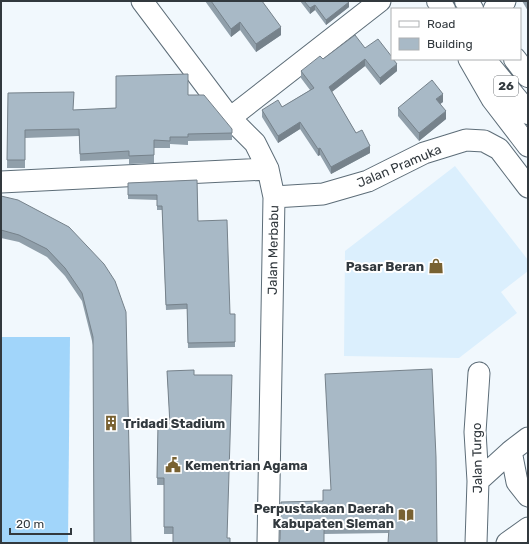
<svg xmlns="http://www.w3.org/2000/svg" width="529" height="544" viewBox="0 0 529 544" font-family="Rubik,sans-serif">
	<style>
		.built { fill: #dbeffd }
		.grass { fill: #a1d5fa }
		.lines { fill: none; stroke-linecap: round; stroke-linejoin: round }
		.minor-casing { stroke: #5d6d78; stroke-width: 23 }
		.highway-casing { stroke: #5d6d78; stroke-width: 24 }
		.minor { stroke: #fff; stroke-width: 21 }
		.highway { stroke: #fff; stroke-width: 22 }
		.wall { fill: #909faa }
		.shaded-wall { fill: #76828b }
		.building { fill: #a8b9c6; stroke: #76828b }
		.labels { text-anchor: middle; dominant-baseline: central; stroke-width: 4; stroke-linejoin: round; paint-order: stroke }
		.shield { fill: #fff; stroke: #707478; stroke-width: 1 }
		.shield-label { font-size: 12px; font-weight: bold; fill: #32393e }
		.street-label { font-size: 13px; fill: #32393e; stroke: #fff }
		.poi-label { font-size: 13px; font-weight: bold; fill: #32393e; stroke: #fff; text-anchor: end }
	</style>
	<rect width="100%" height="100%" fill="#f1f8fd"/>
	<!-- built -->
	<path class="built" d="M455 166 528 260V271L501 292 517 313 459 358 344 356 345 251Z"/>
	<!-- grass -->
	<path class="grass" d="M1 337H70L68 543H1Z"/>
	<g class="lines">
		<defs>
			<path id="minor" d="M142 1 230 118 255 143 268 169 274 197 268 543
				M494 9 505 1
				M469 59 492 99 528 146
				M230 118 380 1
				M1 182 268 169
				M274 197 323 194 368 181 424 153 466 140 484 141 499 149 528 187
				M528 438 511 451 517 482 528 496
				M478 481 511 451
				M476 543 478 481 475 432 479 373
				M507 543 528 528"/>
			<path id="highway" d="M438 1 444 9
				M466 1 472 9
				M484 59 528 113
				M515 59 528 76"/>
		</defs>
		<!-- minor casing -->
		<use href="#minor" class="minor-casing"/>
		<!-- highway casing -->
		<use href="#highway" class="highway-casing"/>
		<!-- minor -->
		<use href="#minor" class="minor"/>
		<!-- highway -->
		<use href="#highway" class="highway"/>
	</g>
	<!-- wall -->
	<path class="wall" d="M205 1H262L281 35 256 52 240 30 231 37Z
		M300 1H349V7L326 25 315 10 310 14Z
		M522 1H528V11Z
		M365 48 397 71 380 85 365 66 332 92 356 133 370 153 331 174 320 155 318 156 300 129 278 143 262 117V110L282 107 310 90 301 78V71L323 59Z
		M8 93 73 110 116 108 188 95 232 129V140L188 141V145L170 144V148H154V163L129 164V159L80 161 79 136 25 138V168H7Z
		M443 102 440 104 446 119 419 141 398 116V108Z
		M197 180 198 221 230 314H235V347L188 348 187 309 166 310 162 210H157V200L128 199V183Z
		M1 196 104 264 93 345 82 301 65 276 47 257 19 242 1 238Z
		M432 369 388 533 324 534 323 501Z
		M167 371 194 375 227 538 230 543 173 534H164V485H157L158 425H170Z"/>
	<!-- shaded-wall -->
	<path class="shaded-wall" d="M349 2V7L326 25V20Z
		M315 5V10L310 14V8Z
		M240 22V30L231 37V29Z
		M281 27V35L256 52V44Z
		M365 59V66L329 94V87Z
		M397 64V71L380 85V78Z
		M443 94V102L436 107V99Z
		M446 111V119L419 141V133Z
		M300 122V129L278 143V136Z
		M370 146V153L331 174V167Z
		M320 148V155L318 156V149Z"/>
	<!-- building -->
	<path class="building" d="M211 1H262L281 27 256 44 240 22 231 29Z
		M304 1H349V2L326 20 315 5 310 8Z
		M355 35 365 48 378 39 392 57V59H393L397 64 380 78 365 59 329 87 356 133 362 130 370 146 331 167 320 148 318 149 300 122 278 136 262 110 278 100 282 107 314 88 301 71 320 56 323 59Z
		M188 74V95H204L232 129V133L188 134V137H170V141L154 140V155L129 156V151L80 154 79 129 25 130V160H7L8 93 74 92 73 110 116 108V76Z
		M432 80 443 94 436 99 446 111 419 133 398 108Z
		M197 180 198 221 227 220 230 314H235V342L188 343 187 304 166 305 162 206H157V195H128V183Z
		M1 196 18 200 69 227 104 264 115 281 126 312 131 543H94L93 337 82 293 65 268 47 249 19 235 1 230Z
		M432 369 436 457 437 543H388L389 528 324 529V543H279L280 539 281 502 323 501V490H331L325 374Z
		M194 370V375H232L227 538H230V543H173V527H164V478H157L158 425H170L167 371Z"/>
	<!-- icons -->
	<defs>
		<symbol id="shop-bare" viewBox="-9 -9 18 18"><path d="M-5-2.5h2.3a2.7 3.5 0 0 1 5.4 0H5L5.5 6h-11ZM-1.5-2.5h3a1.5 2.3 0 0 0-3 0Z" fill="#786131" stroke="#fff" stroke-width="2.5" paint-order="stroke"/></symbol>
		<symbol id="building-bare" viewBox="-9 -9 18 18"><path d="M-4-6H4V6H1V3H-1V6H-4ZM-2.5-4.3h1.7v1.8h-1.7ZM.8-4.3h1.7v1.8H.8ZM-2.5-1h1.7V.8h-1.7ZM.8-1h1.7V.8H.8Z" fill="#786131" stroke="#fff" stroke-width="2.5" paint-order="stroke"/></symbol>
		<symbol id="civic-bare" viewBox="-9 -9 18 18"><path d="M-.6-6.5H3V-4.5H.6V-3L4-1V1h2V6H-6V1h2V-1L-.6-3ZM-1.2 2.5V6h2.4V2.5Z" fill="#786131" stroke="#fff" stroke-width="2.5" paint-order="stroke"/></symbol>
		<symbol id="library-bare" viewBox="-9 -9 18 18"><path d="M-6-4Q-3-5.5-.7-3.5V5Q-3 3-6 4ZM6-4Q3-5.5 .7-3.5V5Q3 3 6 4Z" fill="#786131" stroke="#fff" stroke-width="2.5" paint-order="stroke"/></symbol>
	</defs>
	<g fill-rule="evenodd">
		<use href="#shop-bare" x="425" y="255" width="22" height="22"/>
		<use href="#building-bare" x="100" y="412" width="22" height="22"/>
		<use href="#civic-bare" x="162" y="454" width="22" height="22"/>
		<use href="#library-bare" x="395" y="504" width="22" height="22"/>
	</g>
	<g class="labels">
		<!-- shield labels -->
		<rect class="shield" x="494" y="76" width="24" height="20" rx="3"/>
		<g class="shield-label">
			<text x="506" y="86">26</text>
		</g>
		<!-- street labels -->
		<g class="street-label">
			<text transform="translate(399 166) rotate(-23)">Jalan Pramuka</text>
			<text transform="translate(273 250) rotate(-89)">Jalan Merbabu</text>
			<text transform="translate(477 458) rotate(-91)">Jalan Turgo</text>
		</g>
		<!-- poi labels -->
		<g class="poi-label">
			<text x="424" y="266">Pasar Beran</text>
			<text x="123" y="423" text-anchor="start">Tridadi Stadium</text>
			<text x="185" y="465" text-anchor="start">Kementrian Agama</text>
			<text x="394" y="508">Perpustakaan Daerah<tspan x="394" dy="15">Kabupaten Sleman</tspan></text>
		</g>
	</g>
	<!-- border -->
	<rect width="529" height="544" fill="none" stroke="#32393e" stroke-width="4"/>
	<!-- legend -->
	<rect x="391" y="8" width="130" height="52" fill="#ffffff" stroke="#adb0b2"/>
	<rect x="399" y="21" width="20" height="6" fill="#ffffff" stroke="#adb0b2"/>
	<text x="427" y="28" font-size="12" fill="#32393e">Road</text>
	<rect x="399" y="38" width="20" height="12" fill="#a8b9c6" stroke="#adb0b2"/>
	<text x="427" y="48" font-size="12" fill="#32393e">Building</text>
	<!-- scale -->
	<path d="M10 528v6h61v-6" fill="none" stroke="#32393e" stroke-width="2"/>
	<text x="16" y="528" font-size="12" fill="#32393e" stroke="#ffffff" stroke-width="3" paint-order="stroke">20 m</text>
</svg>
